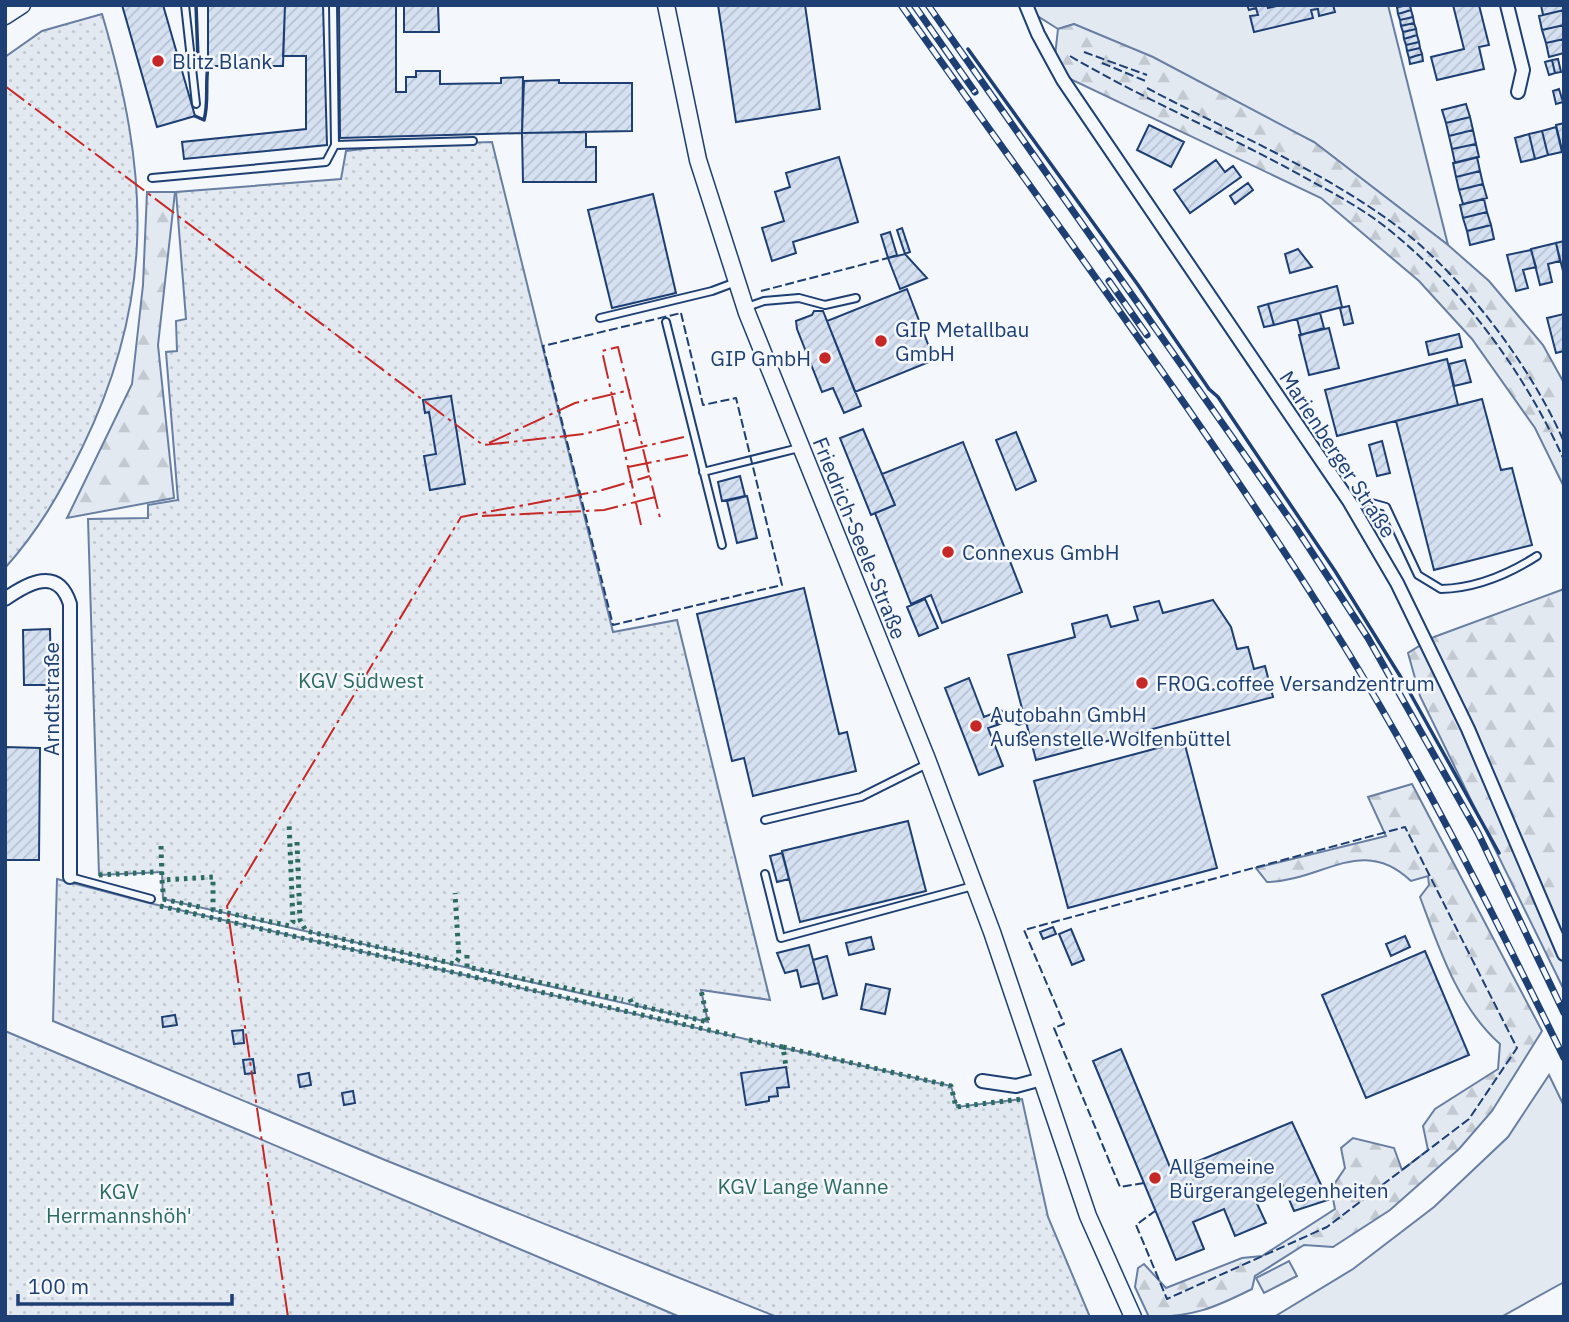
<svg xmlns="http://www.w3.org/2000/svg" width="1569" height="1322" viewBox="0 0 1569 1322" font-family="'IBM Plex Sans',sans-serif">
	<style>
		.grass { fill: #e3e9f0; stroke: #687fa3; stroke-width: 2 }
		.forest { fill: url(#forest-firs); stroke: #687fa3; stroke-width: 2 }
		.park { fill: url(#park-dots); stroke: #687fa3; stroke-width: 2 }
		.building { fill: url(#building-hatch); stroke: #1d3f73; stroke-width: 2 }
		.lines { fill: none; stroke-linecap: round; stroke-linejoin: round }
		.service-casing { stroke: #1d3f73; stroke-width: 10 }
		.minor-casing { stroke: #1d3f73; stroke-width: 16 }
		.tertiary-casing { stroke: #1d3f73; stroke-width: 19 }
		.service { stroke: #f4f7fb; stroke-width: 6 }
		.minor { stroke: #f4f7fb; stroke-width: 12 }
		.tertiary { stroke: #f4f7fb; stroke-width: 16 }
		.rail-casing { stroke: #1d3f73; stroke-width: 7 }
		.rail { stroke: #f4f7fb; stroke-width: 4.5; stroke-dasharray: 13; stroke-linecap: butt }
		.hedge { stroke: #2c6c60; stroke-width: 5; stroke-dasharray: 3.5 5; stroke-linecap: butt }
		.fence { stroke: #1d3f73; stroke-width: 2; stroke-dasharray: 9 3.5; stroke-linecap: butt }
		.wall { stroke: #1d3f73; stroke-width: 3.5 }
		.power { stroke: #c62828; stroke-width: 2; stroke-dasharray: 24 5 3.5 5; stroke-linecap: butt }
		.poi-dot { fill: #c62828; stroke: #f4f7fb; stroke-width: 2.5 }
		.labels { text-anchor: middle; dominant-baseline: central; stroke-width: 5; stroke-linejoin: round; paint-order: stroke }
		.poi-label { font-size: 21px; fill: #1d3f73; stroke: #f4f7fb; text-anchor: start }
		.street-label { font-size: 21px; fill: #1d3f73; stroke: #f4f7fb }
		.park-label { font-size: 21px; fill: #2c6c60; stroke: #f4f7fb }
	</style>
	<defs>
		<pattern id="forest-firs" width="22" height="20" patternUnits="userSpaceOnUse" patternTransform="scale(1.75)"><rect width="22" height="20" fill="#e3e9f0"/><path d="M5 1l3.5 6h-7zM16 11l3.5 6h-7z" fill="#c2c9d1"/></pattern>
		<pattern id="park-dots" width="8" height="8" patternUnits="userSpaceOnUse" patternTransform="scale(1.75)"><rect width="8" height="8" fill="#e3e9f0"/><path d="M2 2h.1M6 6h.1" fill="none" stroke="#c2c9d1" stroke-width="1.8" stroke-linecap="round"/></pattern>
		<pattern id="building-hatch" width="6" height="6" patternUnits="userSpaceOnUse" patternTransform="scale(1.75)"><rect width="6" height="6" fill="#d5e0f0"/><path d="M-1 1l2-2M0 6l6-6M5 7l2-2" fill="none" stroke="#b6c1d1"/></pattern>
	</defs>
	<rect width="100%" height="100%" fill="#f4f7fb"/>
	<!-- grass -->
	<path class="grass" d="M1032 5H1388L1448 245 1314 142 1074 24 1058 29 1036 15Z
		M1549 1075 1564 1106V1282L1501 1317H1274L1353 1269 1434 1207 1508 1137Z
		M1289 1261 1297 1276 1264 1293 1256 1278Z"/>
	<!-- forest -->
	<path class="forest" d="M1074 24 1153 57 1314 142 1448 245 1489 281 1543 345 1564 383V487L1535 428 1472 339 1419 281 1321 198 1066 77 1055 56 1058 29Z
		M147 192H175L158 345 174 498 67 518 132 384 143 285Z
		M1564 589V990L1420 696 1408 653 1434 637Z
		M1412 784 1542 1031 1492 1111 1459 1149 1390 1210 1333 1247 1304 1245 1255 1276 1252 1289C1214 1308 1193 1317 1149 1317L1135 1287 1138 1268 1144 1264 1166 1288 1242 1258 1262 1256 1335 1209 1331 1189 1345 1168 1341 1148 1353 1138 1394 1148 1402 1170 1428 1150 1423 1126 1435 1109 1498 1069 1500 1044C1458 1007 1439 948 1420 897L1429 885 1428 876 1411 881C1362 834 1323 881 1267 882L1256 868 1386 836 1368 797Z"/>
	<!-- park -->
	<path class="park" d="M102 14C149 171 156 297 82 448 60 493 39 530 5 568V57L42 31Z
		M492 142 613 632 677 620 770 1000 701 990 708 1022 163 899 162 872 99 875 88 519 148 518V505L178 500 166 352 177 351 176 321 186 319 176 192 341 179 346 151 396 145Z
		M57 879 149 903 951 1086 957 1107 1022 1099 1048 1217 1090 1317H777L385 1160 53 1021Z
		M5 1031 659 1308 680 1317H5Z"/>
	<!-- building -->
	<path class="building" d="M122 5H163L195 116 157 127Z
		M208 5H285L283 66H208Z
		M285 5H323L327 145 184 159 182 142 306 129V56H283Z
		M339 5H396V92H406V77H416V71H440V84L501 83V78L523 77 522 133 340 138Z
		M404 5H438L439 32H404Z
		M718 5H805L820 109 736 122Z
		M1247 5H1267L1268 8 1281 5H1333L1335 12 1319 16 1318 9 1311 10 1313 18 1254 32 1250 16 1258 15 1256 8 1249 10Z
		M1410 5 1411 10 1398 14 1397 7Z
		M1453 5H1479L1489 45 1479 47 1484 69 1437 80 1431 57 1464 49Z
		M1541 5H1564V10L1543 15Z
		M1411 10 1413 17 1400 20 1398 14Z
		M1564 10V25L1542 30 1539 16Z
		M1413 17 1414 23 1401 26 1400 20Z
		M1414 23 1416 29 1403 32 1401 26Z
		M1564 25V39L1546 43 1542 30Z
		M1416 29 1417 35 1404 39 1403 32Z
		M1417 35 1419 42 1406 45 1404 39Z
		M1564 39V53L1549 57 1546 43Z
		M1419 42 1420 48 1407 51 1406 45Z
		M1420 48 1422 54 1409 58 1407 51Z
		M1422 54 1423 61 1410 64 1409 58Z
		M1558 59 1561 72 1555 73 1552 60Z
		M1552 60 1555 73 1549 75 1545 62Z
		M559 80V83H632V131L522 133 524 81Z
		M1559 89 1563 102 1556 104 1553 91Z
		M1466 104 1470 117 1446 123 1442 110Z
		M1470 117 1473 130 1449 136 1446 123Z
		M1564 123V149L1562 150 1556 125Z
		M1149 125 1184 142 1171 167 1137 150Z
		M1556 127 1562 152 1548 155 1542 131Z
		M1473 130 1476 144 1452 149 1449 136Z
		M1542 131 1548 155 1535 159 1529 134Z
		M586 132V147H596V182H523L522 133Z
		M1529 134 1535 159 1521 162 1515 138Z
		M1476 144 1479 157 1455 163 1452 149Z
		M839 157 858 222 793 242 796 253 772 261 762 228 784 221 775 192 790 187 786 173Z
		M1477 157 1480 171 1456 177 1453 163Z
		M1216 160 1225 172 1233 166 1241 177 1190 213 1174 190Z
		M1480 171 1483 184 1459 190 1456 177Z
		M1248 183 1253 190 1235 204 1230 196Z
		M1483 184 1487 198 1463 204 1459 190Z
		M653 194 676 293 612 308 588 210Z
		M1484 199 1487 212 1463 218 1460 205Z
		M1487 212 1491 225 1467 231 1463 218Z
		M1491 225 1494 239 1470 245 1467 231Z
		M902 228 910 252 905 254 897 230Z
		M890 232 897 255 888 258 881 235Z
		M1564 241V275L1556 243Z
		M1556 243 1560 261 1548 264 1552 282 1540 285 1531 249Z
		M1298 249 1312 267 1290 273 1285 254Z
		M1531 250 1536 267 1523 270 1528 288 1516 291 1507 255Z
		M905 254 927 278 900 289 888 258Z
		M1337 286 1342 307 1274 325 1268 304Z
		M907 289 934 360 855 392 827 321Z
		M1268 304 1274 325 1264 327 1258 307Z
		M1349 306 1353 323 1344 325 1340 308Z
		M814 311H823L861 406 844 413 833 388 822 392 797 329 796 321 812 315Z
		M1320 313 1324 328 1301 335 1297 319Z
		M1564 314V351L1556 353 1547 318Z
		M1329 328 1339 368 1309 375 1299 335Z
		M1459 334 1462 347 1429 355 1426 342Z
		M1447 359 1458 405 1337 436 1325 390Z
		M1465 360 1471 382 1454 386 1449 364Z
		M451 396 465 484 430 490 424 456 436 454 429 412 425 413 423 400Z
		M1482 399 1501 470 1512 468 1532 545 1434 570 1396 421Z
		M863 429 895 505 871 515 840 438Z
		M1016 432 1036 481 1016 490 996 440Z
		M1382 441 1390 473 1377 476 1369 445Z
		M963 442 1022 592 942 623 931 595 911 604 875 513 895 505 882 474Z
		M740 476 745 496 722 501 718 482Z
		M747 496 757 538 737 543 727 501Z
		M804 588 839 734 847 732 856 771 753 796 744 758 732 761 697 614Z
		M925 599 938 628 919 636 907 607Z
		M1213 600 1231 627 1237 649 1248 647 1254 669 1265 666 1273 697 1036 760 1026 722 1019 725 1008 721 997 725 996 708 1018 718 1024 716 1008 655 1075 637 1072 624 1107 615 1111 627 1138 620 1134 607 1159 601 1163 613Z
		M50 629 51 685H24L23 630Z
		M969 678 984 717 994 713 997 725 988 728 1003 766 979 775 945 688Z
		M1184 741 1217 868 1068 908 1034 781Z
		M5 747 40 748 39 860H5Z
		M908 821 926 891 800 922 782 851Z
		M782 853 789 879 777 882 770 856Z
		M1053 927 1056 934 1043 939 1040 932Z
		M1071 929 1084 960 1072 965 1059 934Z
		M1405 936 1410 947 1391 956 1386 944Z
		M871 937 874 949 849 955 846 943Z
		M809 945 819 983 801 987 797 970 785 973 777 953Z
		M1425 951 1469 1055 1366 1098 1322 995Z
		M827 956 837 995 823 999 813 960Z
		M866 984 890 989 885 1014 861 1009Z
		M175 1015 177 1025 163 1027 162 1017Z
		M243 1030 244 1043 234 1044 232 1031Z
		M1121 1049 1172 1172 1292 1122 1328 1200 1294 1211 1283 1185 1254 1197 1266 1223 1235 1236 1224 1209 1193 1222 1204 1249 1176 1260 1093 1061Z
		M253 1059 255 1073 245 1074 243 1060Z
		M786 1067 789 1087 777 1088 778 1096 769 1097V1101L746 1105 741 1073Z
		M309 1073 311 1085 300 1087 298 1075Z
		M353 1091 355 1103 344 1105 342 1093Z"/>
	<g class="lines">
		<defs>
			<path id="service" d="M185 5 196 104
				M335 145 473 141
				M152 178 326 162 335 145 333 5
				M747 307 764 301 799 298 825 305 856 298
				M600 318 712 291 736 282
				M666 322 722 545
				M703 472 799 448
				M1353 507 1368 502 1386 507 1418 575 1441 589C1475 588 1509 574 1537 556
				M765 820 861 797 927 764
				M765 874 781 938 973 886
				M70 877 151 899"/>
			<path id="minor" d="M1026 5 1038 34 1063 80 1349 501 1397 583 1468 729 1564 954
				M1507 5 1523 70 1518 92
				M5 599C28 583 58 566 70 604V877
				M982 1081 1016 1086 1042 1079"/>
			<path id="tertiary" d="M666 5 698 160 747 313 927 759 992 932 1088 1216 1133 1317
				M5 16 22 5"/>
		</defs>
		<!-- service casing -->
		<use href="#service" class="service-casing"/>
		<!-- minor casing -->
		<use href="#minor" class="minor-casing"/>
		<!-- tertiary casing -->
		<use href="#tertiary" class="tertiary-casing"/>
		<!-- service -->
		<use href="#service" class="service"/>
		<!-- minor -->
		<use href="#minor" class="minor"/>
		<!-- tertiary -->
		<use href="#tertiary" class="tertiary"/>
		<defs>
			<path id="rail" d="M901 5C1051 218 1209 427 1346 649 1427 781 1496 919 1564 1058
				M914 5 975 92
				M928 5 1296 528 1368 638 1478 833 1564 1013
				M1109 281 1147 335"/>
		</defs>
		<!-- rail casing -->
		<use href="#rail" class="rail-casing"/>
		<!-- rail -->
		<use href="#rail" class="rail"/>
		<!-- hedge -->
		<path class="hedge" d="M297 842 300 920 306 931 455 964 459 958 455 893
			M161 846 162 880
			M99 875 155 872
			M163 892 162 880 213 877V910L290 926 293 922 289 822
			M163 899 204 908
			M160 906 735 1036
			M467 955V967L623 1000
			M630 999 632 1004 708 1022 701 990
			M749 1040 767 1044
			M771 1045 783 1047 786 1067
			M783 1047 951 1086 956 1107 1022 1099"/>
		<!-- fence -->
		<path class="fence" d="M1084 52 1147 75
			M1070 56C1145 100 1226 134 1302 176 1331 192 1362 208 1388 229 1463 289 1525 373 1564 460
			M1102 63 1148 82
			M1147 88C1228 131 1315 167 1390 221 1459 270 1530 364 1564 442
			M761 291 888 258
			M681 313 703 405 736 398 782 585 613 625 543 346Z
			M1144 1183 1120 1187 1054 1028 1064 1024 1024 930 1405 827 1517 1048 1469 1119 1327 1227 1167 1299 1136 1225 1155 1211"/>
		<!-- wall -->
		<path class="wall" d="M196 5 198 59H208
			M968 49 1138 285 1209 389 1218 397 1335 571 1405 684 1499 853
			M195 116 204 120C209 103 205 84 208 66"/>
		<!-- power -->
		<path class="power" d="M5 86 483 445 584 434 637 420
			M489 443 575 403 630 390
			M624 451 684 437
			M628 467 688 455
			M482 516 604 510 655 497
			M641 525 602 351 618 347 661 522
			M288 1317 227 906 461 517 599 491 650 476"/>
	</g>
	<!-- markers -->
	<g class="poi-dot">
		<circle cx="158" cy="61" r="7"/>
		<circle cx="881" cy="341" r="7"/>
		<circle cx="825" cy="358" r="7"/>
		<circle cx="948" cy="552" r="7"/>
		<circle cx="1142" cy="683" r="7"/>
		<circle cx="976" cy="726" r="7"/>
		<circle cx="1155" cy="1178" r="7"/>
	</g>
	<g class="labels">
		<!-- poi labels -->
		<g class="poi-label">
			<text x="172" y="61">Blitz Blank</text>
			<text x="895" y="329">GIP Metallbau<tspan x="895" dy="24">GmbH</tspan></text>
			<text x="811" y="358" text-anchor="end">GIP GmbH</text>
			<text x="962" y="552">Connexus GmbH</text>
			<text x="1156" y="683">FROG.coffee Versandzentrum</text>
			<text x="990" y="714">Autobahn GmbH<tspan x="990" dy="24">Außenstelle Wolfenbüttel</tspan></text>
			<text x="1169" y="1166">Allgemeine<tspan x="1169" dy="24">Bürgerangelegenheiten</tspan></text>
		</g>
		<!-- street labels -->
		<g class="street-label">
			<text transform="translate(1338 454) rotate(57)">Marienberger Straße</text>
			<text transform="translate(860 538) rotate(68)">Friedrich-Seele-Straße</text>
			<text transform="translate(51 699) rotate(-90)">Arndtstraße</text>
		</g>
		<!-- park labels -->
		<g class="park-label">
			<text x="361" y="680">KGV Südwest</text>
			<text x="803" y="1186">KGV Lange Wanne</text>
			<text x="119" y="1191">KGV<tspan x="119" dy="24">Herrmannshöh'</tspan></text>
		</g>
	</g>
	<!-- border -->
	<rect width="1569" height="1322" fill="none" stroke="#1d3f73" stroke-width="14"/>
	<!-- scale -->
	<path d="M18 1294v10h214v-10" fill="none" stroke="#1d3f73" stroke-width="3.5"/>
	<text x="28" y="1294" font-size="21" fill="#1d3f73" stroke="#f4f7fb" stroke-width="5" paint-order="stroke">100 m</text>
</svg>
